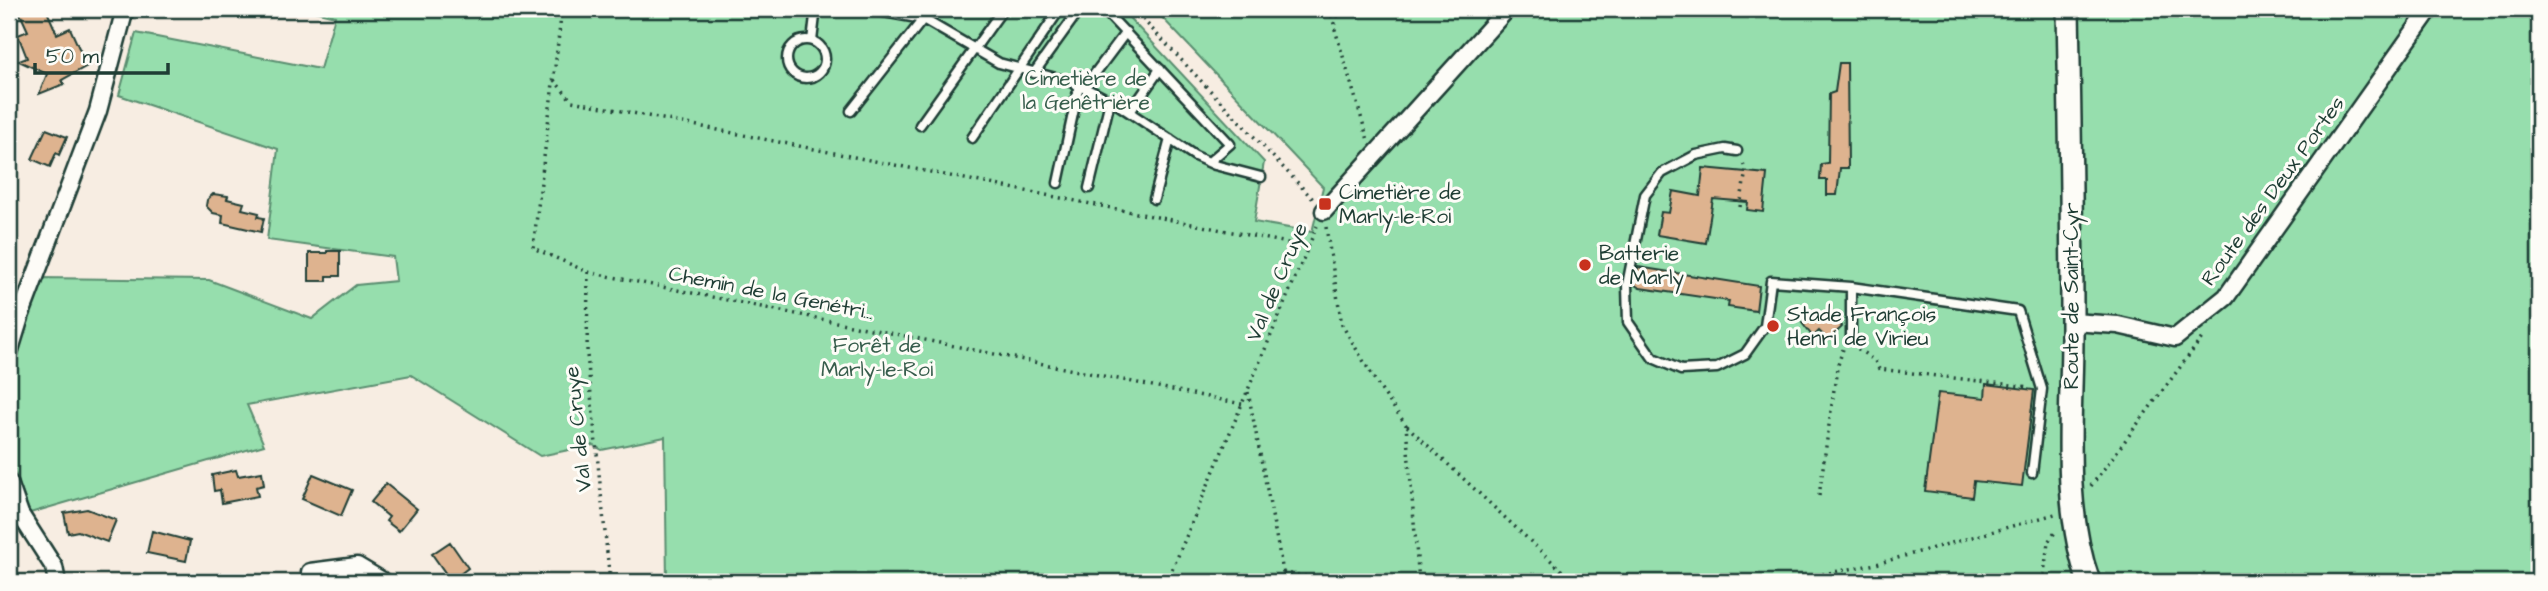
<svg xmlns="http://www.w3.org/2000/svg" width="2548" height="591" viewBox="0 0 2548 591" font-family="'Architects Daughter',sans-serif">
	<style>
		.green { fill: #96dead; stroke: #5a8e70; stroke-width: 2 }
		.building { fill: #deb38f; stroke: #1f3d34; stroke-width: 2 }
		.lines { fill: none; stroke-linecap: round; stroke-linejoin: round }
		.lane-casing { stroke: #1f3d34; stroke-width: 13 }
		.street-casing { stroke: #1f3d34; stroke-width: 21 }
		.secondary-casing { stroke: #1f3d34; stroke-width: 26 }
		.path { stroke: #1f3d34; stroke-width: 3.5; stroke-dasharray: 2 5; stroke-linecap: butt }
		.lane { stroke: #fdfcf7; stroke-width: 8 }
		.street { stroke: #fdfcf7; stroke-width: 16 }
		.secondary { stroke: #fdfcf7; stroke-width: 21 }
		.poi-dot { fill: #c8321e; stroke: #fdfcf7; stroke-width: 2.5 }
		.labels { text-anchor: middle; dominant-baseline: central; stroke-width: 6; stroke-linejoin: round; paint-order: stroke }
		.park-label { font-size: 21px; fill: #375d4c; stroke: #fdfcf7 }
		.street-label { font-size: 21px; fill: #1f3d34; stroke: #fdfcf7 }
		.poi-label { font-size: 21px; fill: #1f3d34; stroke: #fdfcf7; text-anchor: start }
	</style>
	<rect width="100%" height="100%" fill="#f7ede2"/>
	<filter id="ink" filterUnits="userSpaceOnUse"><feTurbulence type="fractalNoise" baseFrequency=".0143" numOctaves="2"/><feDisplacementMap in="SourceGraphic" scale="14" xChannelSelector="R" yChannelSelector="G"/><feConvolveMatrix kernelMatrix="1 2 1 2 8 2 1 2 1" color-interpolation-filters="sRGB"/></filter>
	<g filter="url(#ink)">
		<!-- green -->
		<path class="green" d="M306 9H1121L1264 162 1254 222 1312 232 1323 187 1154 9H2539V582H667L665 437 602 450 593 445 540 456 411 375 247 405 264 445 30 513 9 456V372L39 278 209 280 312 319 356 285 396 281 393 257 267 240 278 149 119 95 136 33 320 69 335 16Z"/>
		<!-- building -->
		<path class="building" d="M18 9H46L57 34 70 28 87 66 62 80 64 84 39 94 47 74 19 61 27 58 18 35 28 31Z
			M1839 63H1847L1848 168H1840L1837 195H1827V180H1820L1821 164 1828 163 1829 94 1835 92Z
			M46 129 67 137 59 155 56 153 50 167 32 159Z
			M1703 168 1767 174 1763 212 1747 210 1748 202 1713 199 1706 243 1657 235 1661 212 1669 213 1673 191 1700 196Z
			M213 194 228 196 227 199 244 203 242 209 259 213 258 217 264 218 261 232 222 223 223 215 213 213 206 206 207 200Z
			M327 251H340V276H327V281H309V253H327Z
			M1638 267 1759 286 1756 311 1728 307 1729 301 1640 288 1635 285Z
			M1830 311 1842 327 1828 340 1819 331 1813 337 1802 323 1814 313 1819 318Z
			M1986 384 2034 390 2022 486 1974 481 1972 497 1925 491 1938 393 1985 398Z
			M236 470 238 476 262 472 264 485 256 487 258 496 222 503 220 490 214 491 212 475Z
			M313 474 352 490 341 516 302 499Z
			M386 484 417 509 399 531 386 521 389 517 371 502Z
			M87 509 116 520 107 542 78 531 68 533 64 513Z
			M152 531 190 541 186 561 147 553Z
			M450 542 468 568 451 581 432 554Z"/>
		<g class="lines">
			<defs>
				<path id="lane" d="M867 9 923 19 999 63 1071 82 1097 94 1120 106 1195 156 1215 165 1261 177
					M1103 9 1230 144 1209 162
					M787 59a19 19 0 1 1 38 0a19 19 0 1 1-38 0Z
					M812 41 815 16 819 9
					M1034 73 1080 9
					M1084 88 1126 32
					M851 111 931 9
					M1130 112 1160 69
					M920 125 1003 9
					M972 138 1060 9
					M1737 151 1725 149 1696 155 1662 173 1645 195 1627 285 1628 322 1653 358 1681 370 1717 368 1745 354 1765 326 1771 281 1851 287 2018 311 2042 389 2032 473
					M1058 183 1079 86
					M1089 188 1110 101
					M1154 199 1170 139
					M1851 339V287"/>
				<path id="street" d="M1324 211 1507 9
					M2072 322 2118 325 2175 338 2226 297 2430 9
					M9 353 21 314 98 111 125 9
					M9 483 20 514 54 567 57 582
					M310 572 357 566 384 582"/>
				<path id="secondary" d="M2068 9C2070 113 2072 218 2072 323 2073 408 2060 501 2089 582"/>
			</defs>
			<!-- lane casing -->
			<use href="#lane" class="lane-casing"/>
			<!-- street casing -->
			<use href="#street" class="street-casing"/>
			<!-- secondary casing -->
			<use href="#secondary" class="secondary-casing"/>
			<!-- path -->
			<path class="path" d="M562 9 533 248 588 272 1242 404
				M1133 9 1313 199
				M1329 9 1334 24
				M1340 9 1334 26 1368 140
				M2530 9 2539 23
				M554 80 572 101 1308 247
				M1740 207 1746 170 1742 161
				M1326 227 1342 325 1379 387 1406 425 1419 582
				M588 272 587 355 610 582
				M1858 349 1875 361 1879 369 2029 387
				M1248 392 1285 582
				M1407 426 1574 582
				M2091 486 2202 338
				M1819 496 1837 368 1843 349
				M1283 573 1346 582
				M1167 582 1317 226
				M1781 582 1876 564 2055 514
				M2043 582 2048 542 2056 531"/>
			<!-- lane -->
			<use href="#lane" class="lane"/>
			<!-- street -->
			<use href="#street" class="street"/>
			<!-- secondary -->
			<use href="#secondary" class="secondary"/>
		</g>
	</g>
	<!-- markers -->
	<g class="poi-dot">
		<rect x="1318" y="197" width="14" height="14" rx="3.5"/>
		<circle cx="1585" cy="265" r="7"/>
		<circle cx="1773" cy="326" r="7"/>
	</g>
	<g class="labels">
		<!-- park labels -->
		<g class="park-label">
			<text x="1086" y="78">Cimetière de<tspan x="1086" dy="24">la Genêtrière</tspan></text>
			<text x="877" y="345">Forêt de<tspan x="877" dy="24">Marly-le-Roi</tspan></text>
		</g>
		<!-- street labels -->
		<g class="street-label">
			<text transform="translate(2273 191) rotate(-54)">Route des Deux Portes</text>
			<text transform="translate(1277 282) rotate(-67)">Val de Cruye</text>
			<text transform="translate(771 293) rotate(11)">Chemin de la Genétri...</text>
			<text transform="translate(2071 296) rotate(-90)">Route de Saint-Cyr</text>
			<text transform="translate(578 429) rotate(-96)">Val de Cruye</text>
		</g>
		<!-- poi labels -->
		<g class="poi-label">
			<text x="1339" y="192">Cimetière de<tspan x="1339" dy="24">Marly-le-Roi</tspan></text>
			<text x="1599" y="253">Batterie<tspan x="1599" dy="24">de Marly</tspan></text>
			<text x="1787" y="314">Stade François<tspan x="1787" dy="24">Henri de Virieu</tspan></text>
		</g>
	</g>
	<!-- margin -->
	<rect width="2548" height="591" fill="none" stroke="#fdfcf7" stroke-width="35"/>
	<rect x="18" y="18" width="2513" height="556" fill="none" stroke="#1f3d34" stroke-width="2.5" filter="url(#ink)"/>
	<!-- scale -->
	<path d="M35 63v10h133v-10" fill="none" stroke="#1f3d34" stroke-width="3.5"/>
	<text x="46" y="63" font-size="21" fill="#1f3d34" stroke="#fdfcf7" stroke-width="5" paint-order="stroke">50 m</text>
</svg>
